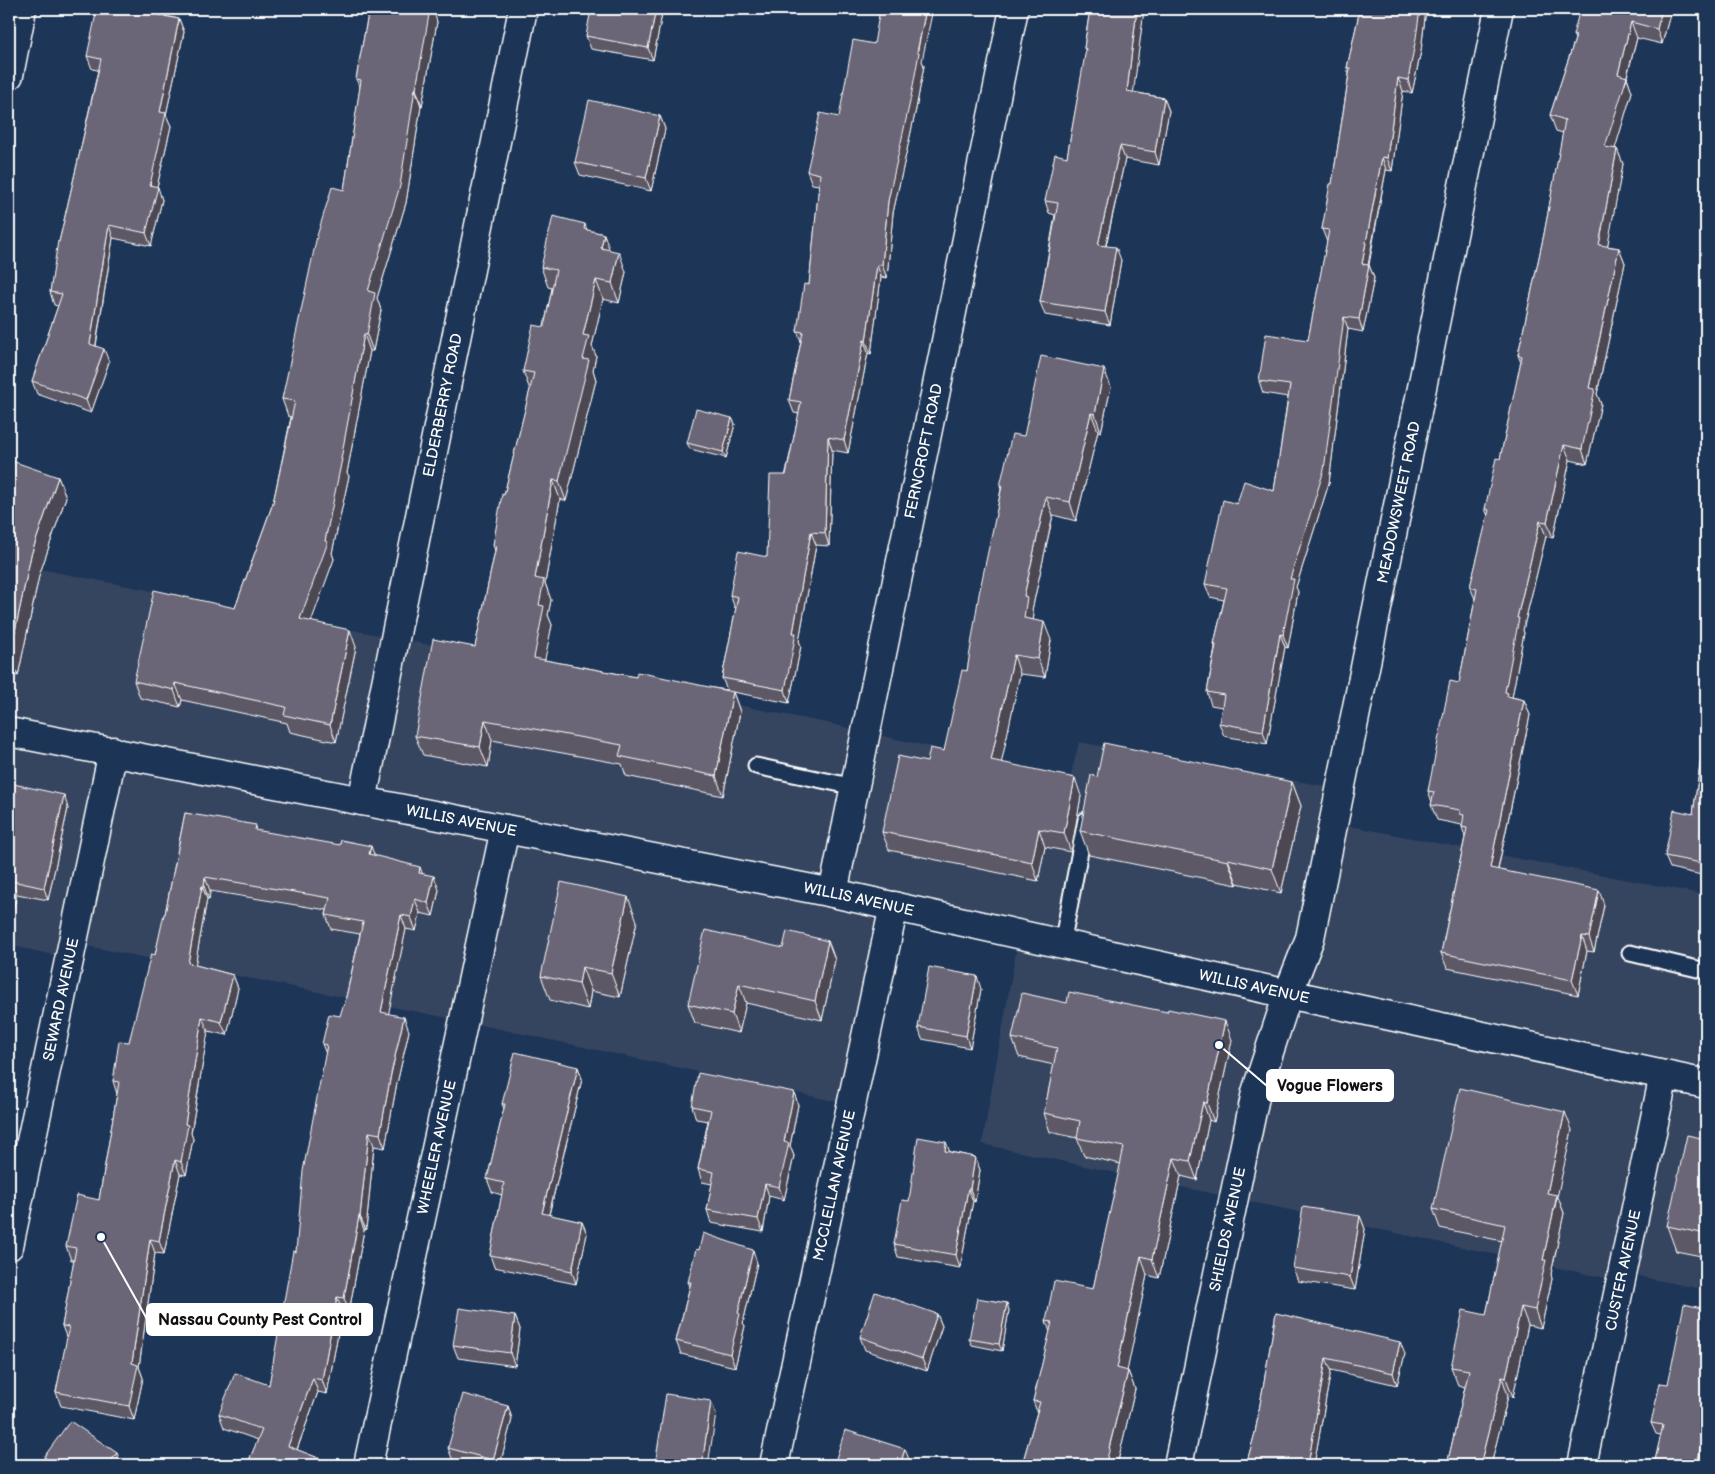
<svg xmlns="http://www.w3.org/2000/svg" width="1715" height="1474" viewBox="0 0 1715 1474" font-family="'Balsamiq Sans',sans-serif">
	<style>
		.built { fill: #344461 }
		.lines { fill: none; stroke-linecap: round; stroke-linejoin: round }
		.service-casing { stroke: #fff; stroke-width: 19 }
		.minor-casing { stroke: #fff; stroke-width: 31 }
		.secondary-casing { stroke: #fff; stroke-width: 31 }
		.service { stroke: #1d3557; stroke-width: 15 }
		.minor { stroke: #1d3557; stroke-width: 28 }
		.secondary { stroke: #1d3557; stroke-width: 28 }
		.wall { fill: #5c5866; stroke: #fff }
		.shaded-wall { fill: #4b4753; stroke: #fff }
		.building { fill: #6b6677; stroke: #fff }
		.labels { text-anchor: middle; dominant-baseline: central; stroke-width: 5; stroke-linejoin: round; paint-order: stroke }
		.street-label { font-size: 15px; fill: #fff; stroke: #1d3557 }
		.leader { fill: none; stroke: #fff; stroke-width: 2 }
		.callout-dot { fill: #fff; stroke: #1d3557; stroke-width: 2 }
		.callout { fill: #fff; stroke: #fff; stroke-width: 2 }
		.callout-label { font-size: 16px; text-anchor: middle; font-weight: bold; fill: #111 }
	</style>
	<rect width="100%" height="100%" fill="#1d3557"/>
	<filter id="ink" filterUnits="userSpaceOnUse"><feTurbulence type="fractalNoise" baseFrequency=".02" numOctaves="2"/><feDisplacementMap in="SourceGraphic" scale="10" xChannelSelector="R" yChannelSelector="G"/><feConvolveMatrix kernelMatrix="1 2 1 2 8 2 1 2 1" color-interpolation-filters="sRGB"/></filter>
	<g filter="url(#ink)">
		<!-- built -->
		<path class="built" d="M9 563 743 706 836 725 1070 779 1079 742 1341 789 1334 823 1706 895V1290L1627 1274 1624 1282 982 1144 1019 934 896 907 848 1104 453 1019 72 943 67 958 9 945Z"/>
		<g class="lines">
			<defs>
				<path id="service" d="M756 766 855 787
					M1062 944 1086 820
					M1630 953 1706 971"/>
				<g id="minor">
					<path d="M9 75 22 9"/>
					<path id="s1" d="M362 801 523 9"/>
					<path id="s2" d="M833 893 1014 9"/>
					<path id="s3" d="M9 1246 113 751"/>
					<path id="s4" d="M368 1465 505 829"/>
					<path id="s5" d="M774 1465 894 906"/>
					<path id="s6" d="M1178 1465 1256 1092 1288 994 1310 938 1499 9"/>
					<path id="s7" d="M1582 1465 1664 1075"/>
				</g>
				<g id="secondary">
					<path id="s8" d="M9 732 833 893 1288 994 1706 1084"/>
				</g>
			</defs>
			<!-- service casing -->
			<use href="#service" class="service-casing"/>
			<!-- minor casing -->
			<use href="#minor" class="minor-casing"/>
			<!-- secondary casing -->
			<use href="#secondary" class="secondary-casing"/>
			<!-- service -->
			<use href="#service" class="service"/>
			<!-- minor -->
			<use href="#minor" class="minor"/>
			<!-- secondary -->
			<use href="#secondary" class="secondary"/>
		</g>
		<!-- wall -->
		<path class="wall" d="M167 9 166 16 179 19 184 32 166 115 171 126 157 187 162 200 151 246 113 238 96 346 109 362 91 413 37 394 32 381 58 306 54 305 50 292 59 242 79 156 98 70 92 69 87 56Z
			M369 9H437L435 15 437 22 422 106H421L406 203 377 298 381 310 373 351H370L347 473 349 476 332 553 334 559 311 621 356 647 336 742 290 732 287 723 182 700 180 707 140 698 134 681 235 608 273 503 291 417 288 416 282 399 344 190 360 88 356 79Z
			M663 9 653 60 591 49 586 36Z
			M1090 9H1144L1133 92 1164 98 1169 111 1159 165 1125 159 1106 246 1121 260 1110 325 1045 315 1040 302 1055 215 1049 213 1045 201 1067 157 1086 52 1084 48Z
			M1357 9H1426L1421 51 1412 93 1403 91 1392 171 1386 170 1369 265 1374 278 1363 332 1348 329 1329 483 1296 587 1298 592 1288 648 1285 647 1267 744 1224 736 1219 723 1222 707 1211 705 1207 692 1215 647 1214 644 1224 600 1210 597 1205 584 1237 504 1274 491 1288 397 1263 393 1259 381 1308 340 1327 242 1322 229 1332 184 1349 74 1347 68 1360 9Z
			M1670 14 1662 44 1637 38 1627 77 1632 92 1615 148 1617 149 1623 164 1607 246 1619 248 1625 263 1597 394 1601 404 1587 464 1570 460 1553 538 1546 536 1523 630 1524 633 1512 697 1524 700 1530 715 1498 870 1604 905 1594 952 1587 951 1578 995 1447 968 1441 953 1465 837 1462 827V825L1437 820 1431 805 1432 802 1428 791 1459 683 1475 599 1470 587 1488 516 1485 509 1500 459 1521 363 1518 355 1544 234 1563 133 1556 131 1550 115 1575 39 1573 35Z
			M922 61 924 66 916 109 893 213 887 278 881 277 871 354 868 353 848 453 832 450 829 546 816 545 799 641 801 646 789 703 733 692 740 712 723 796 626 776 622 764 492 740 488 767 423 755 415 736 475 647 495 551 493 545 504 495 530 390 523 371 544 327 552 288 548 287 541 267 585 224 587 230 604 234 609 250 626 272 619 303 603 299 592 346 596 356 593 370 596 380 566 501 560 499 545 583 551 600 548 615 552 625 544 660 636 677 727 690 722 678 736 608H735L730 595 767 557 799 414 794 413 789 400 801 341 797 331 809 285 819 185 812 184 807 171 839 117Z
			M660 116 665 129 651 191 580 175 575 162Z
			M1111 387 1101 432 1098 431 1076 521 1053 515 1032 610 1034 615 1033 620 1051 640 1045 677 1020 674 1001 763 1081 796 1071 852 1045 847 1038 881 889 850 882 832 927 762 944 751 967 671 1001 489 1000 486 1024 436Z
			M732 418 735 424 726 458 690 449 687 443Z
			M9 469 58 477 66 497 39 576 18 676 9 674Z
			M1706 698V717L1703 708Z
			M1706 724V876L1670 868 1665 856 1693 814Z
			M1097 777 1292 782 1301 806 1281 893 1237 883V885L1089 855 1080 831Z
			M9 783 68 808 48 900 17 894 9 927Z
			M185 813 258 831 374 856 423 874 439 890 433 916 420 913 416 931 406 929 388 1014 409 1031 396 1088 385 1148 374 1146 366 1230H364L349 1312 342 1311 327 1394 318 1392 297 1450 321 1459 323 1465H247L258 1440 224 1428 219 1414 269 1385 296 1252 326 1054 322 1044 340 1016 344 1006 360 934 331 929 326 915 327 910 210 891 209 900 207 899 195 965 233 975 238 988 227 1035 208 1031 191 1133 193 1139 186 1175 180 1174 164 1254 155 1253 139 1367 143 1378 134 1420 61 1406 56 1392 67 1339 62 1326 74 1260H71L66 1246 99 1200 117 1094 113 1081 129 1042 155 955 165 914Z
			M637 921 620 997 591 991 588 1009 550 1000 541 976Z
			M828 941 835 960 822 1020 746 1003 739 1033 695 1023 688 1004 783 948Z
			M981 989 970 1048 922 1039 918 1027Z
			M1067 1003 1232 1040 1214 1122 1209 1120 1197 1180 1181 1176 1159 1278 1147 1275 1127 1370 1128 1371 1135 1389 1117 1465H1024L1023 1461 1037 1412 1033 1401 1050 1332 1046 1321 1093 1289 1121 1164 1084 1156 1077 1138 1050 1132 1044 1113 1054 1065 1019 1057 1012 1038Z
			M578 1067 582 1079 549 1215 582 1222 587 1234 576 1284 494 1267 490 1255 502 1195 492 1192 487 1179 504 1109 502 1104Z
			M794 1092 798 1105 790 1146 794 1156 784 1200 769 1196 763 1232 711 1223 707 1210 712 1184 702 1182 698 1169 708 1121 696 1119 692 1106Z
			M1572 1130 1557 1195 1564 1213 1551 1274 1552 1279 1541 1328 1528 1325 1513 1397 1508 1396 1491 1465H1439H1447L1465 1387 1458 1385 1451 1367 1486 1315 1502 1241 1440 1228 1433 1209Z
			M1706 1139V1257L1676 1251 1667 1226Z
			M950 1152 975 1157 980 1170 975 1202 973 1201 960 1268 898 1257 894 1244 909 1201Z
			M1360 1216 1365 1229 1355 1290 1298 1281 1293 1268Z
			M757 1263 743 1323 745 1326 735 1367 681 1354 676 1341 690 1286 688 1282Z
			M1706 1309V1453L1704 1465H1654L1661 1435 1656 1434 1651 1423 1668 1384Z
			M1009 1310 1002 1351 972 1345 969 1339Z
			M1276 1313 1405 1354 1397 1385 1331 1370 1314 1465H1246L1255 1433Z
			M937 1314 942 1326 927 1371 865 1350 860 1337Z
			M515 1316 520 1329 515 1366 458 1358 453 1345Z
			M508 1406 512 1419 500 1465H469L453 1461 448 1448Z
			M117 1453 121 1465H47L44 1457Z"/>
		<!-- shaded-wall -->
		<path class="shaded-wall" d="M160 9H167L163 28 159 15Z
			M428 9H437L435 15 437 22 422 106 416 89Z
			M656 9H663L653 60 648 48Z
			M926 9H933L922 61 924 66 916 109 893 213 887 278 882 265 888 201Z
			M1137 9H1144L1132 104 1127 91Z
			M1420 9H1426L1421 51 1412 93 1408 80Z
			M1662 9H1668L1670 14 1662 44 1657 29Z
			M179 19 184 32 166 115 171 126 156 191 158 187 162 200 151 246 146 233 150 185 160 112Z
			M1631 22 1637 38 1625 83 1627 77 1632 92 1611 162 1605 147 1618 74Z
			M1398 78 1403 91 1392 171 1387 158Z
			M415 89 421 106 406 203 377 298 381 310 373 351 367 335 368 291Z
			M1164 98 1169 111 1159 165 1155 152Z
			M660 116 665 129 651 191 646 178Z
			M1120 146 1125 159 1103 257 1098 245Z
			M1617 149 1623 164 1605 260 1599 245Z
			M1382 157 1386 170 1366 276 1362 264Z
			M109 225 113 238 94 356 90 344Z
			M604 234 611 254 601 248Z
			M1116 247 1121 260 1110 325 1105 312Z
			M1619 248 1625 263 1597 394 1601 404 1587 464 1582 449 1589 388Z
			M619 252 626 272 619 303 612 283Z
			M877 265 881 277 871 354 866 341Z
			M1369 265 1374 278 1363 332 1359 319Z
			M596 280 603 299 592 346 596 356 593 370 596 380 566 501 559 481 583 359V335Z
			M1344 317 1348 329 1329 483 1296 587 1298 592 1288 648 1283 635 1290 579Z
			M364 334 370 351 347 473 349 476 332 553 334 559 306 636 300 619 325 541Z
			M864 340 868 353 848 453 844 440Z
			M104 349 109 362 91 413 86 400Z
			M1104 369 1111 387 1101 432 1095 414Z
			M1091 413 1098 431 1076 521 1070 502Z
			M732 418 735 424 726 458 723 452Z
			M828 437 832 450 829 546 825 533Z
			M1564 445 1570 460 1553 538 1547 522Z
			M58 477 66 497 39 576 18 676 10 655 31 555Z
			M553 480 560 499 545 583 551 600 548 615 552 625 541 678 534 658 539 605 535 578Z
			M1046 497 1053 515 1032 610 1034 615 1030 637 1024 618V596Z
			M1540 521 1546 536 1523 630 1524 633 1511 703 1505 692 1517 618Z
			M811 532 816 545 799 641 801 646 789 703 785 690 793 633Z
			M1044 622 1051 640 1045 677 1038 659Z
			M350 630 356 647 336 742 330 725Z
			M1280 634 1285 647 1267 744 1263 731Z
			M1014 655 1020 674 998 779 991 760Z
			M175 683 182 700 180 707 174 690Z
			M733 692 740 712 723 796 716 776Z
			M1524 700 1530 715 1495 883 1490 868Z
			M485 720 492 740 488 767 480 747Z
			M1075 778 1081 796 1071 852 1064 833Z
			M1292 782 1301 806 1281 893 1272 869Z
			M64 795 68 808 48 900 44 888Z
			M1039 829 1045 847 1038 881 1032 862Z
			M371 846 376 860 369 854Z
			M1228 859 1237 883V885L1228 861Z
			M420 867 425 881 419 873Z
			M434 876 439 890 433 916 428 903Z
			M205 877 210 891 209 900 204 886Z
			M12 881 17 894 9 927V896Z
			M202 886 207 899 193 977 188 963Z
			M1599 890 1604 905 1594 952 1589 937Z
			M628 897 637 921 620 997 611 973Z
			M415 899 420 913 416 931 411 917Z
			M401 915 406 929 386 1026 381 1012Z
			M1582 936 1587 951 1578 995 1572 980Z
			M828 941 835 960 822 1020 815 1001Z
			M582 967 591 991 588 1009 579 984Z
			M233 975 238 988 227 1035 221 1022Z
			M977 976 981 989 970 1048 966 1036Z
			M739 984 746 1003 739 1033 732 1014Z
			M202 1017 208 1031 191 1133 193 1139 186 1175 181 1162 185 1124Z
			M404 1017 409 1031 396 1088 385 1148 380 1134 391 1074Z
			M1225 1021 1232 1040 1214 1122 1207 1103Z
			M578 1067 582 1079 546 1226 542 1213Z
			M794 1092 798 1105 790 1146 794 1156 784 1200 779 1187 784 1142Z
			M1203 1102 1209 1120 1197 1180 1190 1161Z
			M1565 1112 1572 1130 1554 1211 1547 1193Z
			M369 1132 374 1146 366 1230 360 1216Z
			M946 1142 951 1155 945 1151Z
			M975 1157 980 1170 975 1202 970 1189Z
			M1174 1158 1181 1176 1159 1278 1152 1259Z
			M175 1160 180 1174 164 1254 159 1241Z
			M765 1184 769 1196 763 1232 758 1219Z
			M968 1189 973 1201 960 1268 956 1255Z
			M1557 1195 1564 1213 1551 1274 1552 1279 1541 1328 1535 1310 1543 1260Z
			M359 1216 364 1230 349 1312 344 1298Z
			M1360 1216 1365 1229 1355 1290 1350 1277Z
			M582 1222 587 1234 576 1284 572 1271Z
			M150 1239 155 1253 139 1367 143 1378 134 1420 129 1406 132 1363Z
			M753 1250 757 1263 743 1323 745 1326 735 1367 730 1354 738 1313Z
			M1141 1256 1147 1275 1124 1386 1117 1368Z
			M337 1297 342 1311 327 1394 322 1380Z
			M1007 1303 1009 1310 1002 1351 999 1344Z
			M1521 1307 1528 1325 1513 1397 1506 1378Z
			M937 1314 942 1326 927 1371 922 1359Z
			M515 1316 520 1329 515 1366 510 1353Z
			M1400 1342 1405 1354 1397 1385 1393 1373Z
			M1326 1358 1331 1370 1314 1465H1308Z
			M1128 1371 1135 1389 1117 1465H1105Z
			M1502 1377 1508 1396 1491 1465H1480Z
			M313 1378 318 1392 293 1460 288 1446Z
			M711 1401 716 1414 708 1465H702Z
			M508 1406 512 1419 500 1465H495L493 1460Z
			M1706 1422V1453L1704 1465H1697Z
			M905 1449 910 1462 909 1465H900Z
			M117 1453 121 1465H108Z
			M321 1459 323 1465H318Z"/>
		<!-- building -->
		<path class="building" d="M97 9H160L159 15 179 19 160 112 166 113 150 185 158 187 146 233 109 225 90 344 104 349 86 400 32 381 62 294 50 292 58 241 59 242 79 156 101 59 87 56Z
			M369 9H430L416 89H415L400 186 368 291 375 293 367 335 364 334 341 459H342L325 541 328 542 300 619 350 630 330 725 284 715 286 707 175 683 174 690 134 681 154 590 235 608 273 503 295 401 282 399 317 236 332 187 344 190 361 80 356 79Z
			M591 9H656L648 48 586 36Z
			M880 9H926L917 52 919 53 911 97 888 201 882 265H877L866 341 864 340 844 440 828 437 825 533 811 532 793 633H796L785 690 722 678 738 597 730 595 738 551 767 557 770 475H786L801 402 789 400 803 332 797 331 804 284 809 285 820 174 807 171 820 113 839 117 853 40 874 44Z
			M1090 9H1137L1127 91 1164 98 1155 152 1120 146 1098 245 1116 247 1105 312 1040 302 1058 203 1045 201 1055 154 1067 157 1086 49 1084 48Z
			M1360 9H1420L1416 38 1408 80 1398 78 1387 158 1382 157 1362 264 1369 265 1359 319 1344 317 1324 470 1290 579H1294L1283 635 1280 634 1263 731 1219 723 1224 695 1207 692 1216 645 1214 644 1227 588 1205 584 1223 500 1237 504 1244 481 1274 491 1290 385 1259 381 1266 334 1308 340 1329 230 1322 229 1330 184H1332L1350 68H1347Z
			M1580 9H1662L1657 29 1631 22 1618 74 1627 77 1605 147 1617 149 1599 245 1619 248 1589 388 1595 389 1582 449 1564 445 1547 522 1540 521 1517 618H1519L1505 692 1508 693 1507 696 1524 700 1490 868 1599 890 1589 937 1582 936 1572 980 1441 953 1467 828 1462 827 1464 815 1460 814V810L1431 805 1434 792 1428 791 1450 681 1459 683 1477 589 1470 587 1489 510 1485 509 1496 458 1500 459 1522 356 1518 355 1544 234 1565 120 1550 115 1576 36 1573 35Z
			M589 100 660 116 646 178 575 162Z
			M553 216 585 224 584 229 604 234 601 248 619 252 612 283 596 280 583 335 589 336 583 359 589 360 559 481 553 480 535 578 544 580 539 605 544 606 534 658 636 677 637 672 733 692 716 776 619 756 622 745 485 720 480 747 415 736 433 639 475 647 496 546 493 545 502 494 504 495 534 373 523 371 533 325 544 327 556 270 541 267Z
			M1041 356 1104 369 1095 414 1091 413 1070 502 1046 497 1024 596 1027 597 1024 618 1044 622 1038 659 1014 655 991 760 1075 778 1064 833 1039 829 1032 862 882 832 898 756 927 762 930 748 944 751 962 670 967 671 979 594 1002 486H1000L1012 434 1024 436Z
			M696 409 732 418 723 452 687 443Z
			M12 461 58 477 31 555 10 655H9V469Z
			M1706 698V709L1703 708Z
			M1706 724V864L1665 856 1674 810 1693 814Z
			M1104 743 1292 782 1272 869 1228 859V861L1080 831 1091 775 1097 777Z
			M9 783 64 795 44 888 12 881 9 896Z
			M185 813 256 825 255 830 340 845 341 840 371 846 369 854 420 867 419 873 434 876 428 903 415 899 411 917 401 915 381 1012 404 1017 391 1074 380 1134 369 1132 360 1216H359L344 1298 337 1297 322 1380 313 1378 288 1446 321 1459 318 1465H247L262 1430 219 1414 235 1373 269 1385 293 1251 296 1252 303 1171 327 1045 322 1044 329 1014 340 1016 343 1006H344L363 922 326 915 330 898 205 877 204 886H202L188 963 233 975 221 1022 202 1017 185 1124 188 1125 181 1162 175 1160 159 1241 150 1239 132 1363 138 1365 129 1406 56 1392 69 1327 62 1326 76 1248 66 1246 77 1195 99 1200 119 1082 113 1081 119 1041 129 1042 151 954 155 955 164 914H165Z
			M561 882 628 897 611 973 582 967 579 984 541 976Z
			M705 930 783 948 787 931 828 941 815 1001 739 984 732 1014 688 1004Z
			M929 967 977 976 966 1036 918 1027Z
			M1069 992 1167 1012 1168 1009 1225 1021 1207 1103 1203 1102 1190 1161 1174 1158 1152 1259 1141 1256 1117 1368 1128 1371 1109 1448H1110L1105 1465H1035L1023 1461 1040 1402 1033 1401 1052 1322 1046 1321 1054 1281 1093 1289 1124 1147 1077 1138 1080 1121 1044 1113 1057 1048 1012 1038 1022 993 1067 1003Z
			M515 1052 578 1067 542 1213 582 1222 572 1271 490 1255 504 1183 487 1179 505 1104H502Z
			M698 1073 794 1092 784 1142 789 1143 779 1187 765 1184 758 1219 707 1210 714 1172 698 1169 711 1110 692 1106Z
			M1460 1088 1565 1112 1547 1193 1557 1195 1543 1260H1546L1535 1310 1521 1307 1506 1378 1502 1377 1480 1465H1439V1463L1447 1465 1469 1370 1451 1367 1463 1310 1486 1315 1505 1225 1433 1209Z
			M1687 1135 1706 1139V1234L1667 1226Z
			M918 1137 946 1142 945 1151 975 1157 970 1189H968L956 1255 894 1244 902 1200 909 1201Z
			M1303 1207 1360 1216 1350 1277 1293 1268Z
			M703 1233 753 1250 738 1313 740 1314 730 1354 676 1341 691 1282H688L696 1249 699 1250Z
			M875 1292 937 1314 922 1359 860 1337Z
			M977 1298 1007 1303 999 1344 969 1339Z
			M1684 1304 1706 1309V1422L1697 1465H1654L1663 1425 1651 1423 1660 1383 1668 1384Z
			M459 1308 515 1316 510 1353 453 1345Z
			M1276 1313 1400 1342 1393 1373 1326 1358 1308 1465H1246L1255 1433Z
			M463 1394 508 1406 493 1460 448 1448Z
			M666 1394 711 1401 702 1465H655Z
			M70 1421 117 1453 108 1465H55L44 1457Z
			M845 1430 905 1449 900 1465H834Z"/>
	</g>
	<g class="labels">
		<!-- street labels -->
		<g class="street-label">
			<text stroke="none"><textPath href="#s1" startOffset="404">ELDERBERRY ROAD</textPath></text>
			<text stroke="none"><textPath href="#s2" startOffset="451">FERNCROFT ROAD</textPath></text>
			<text stroke="none"><textPath href="#s6" startOffset="989">MEADOWSWEET ROAD</textPath></text>
			<text stroke="none"><textPath href="#s8" startOffset="461">WILLIS AVENUE</textPath></text>
			<text stroke="none"><textPath href="#s8" startOffset="866">WILLIS AVENUE</textPath></text>
			<text stroke="none"><textPath href="#s8" startOffset="1271">WILLIS AVENUE</textPath></text>
			<text stroke="none"><textPath href="#s3" startOffset="252">SEWARD AVENUE</textPath></text>
			<text stroke="none"><textPath href="#s4" startOffset="325">WHEELER AVENUE</textPath></text>
			<text stroke="none"><textPath href="#s5" startOffset="286">MCCLELLAN AVENUE</textPath></text>
			<text stroke="none"><textPath href="#s6" startOffset="241">SHIELDS AVENUE</textPath></text>
			<text stroke="none"><textPath href="#s7" startOffset="199">CUSTER AVENUE</textPath></text>
		</g>
	</g>
	<!-- callouts -->
	<path class="leader" d="M1219 1045L1267 1086M101 1237L147 1319"/>
	<g class="callout-dot">
		<circle cx="1219" cy="1045" r="5"/>
		<circle cx="101" cy="1237" r="5"/>
	</g>
	<g class="callout">
		<rect x="1267" y="1070" width="126" height="31" rx="5"/>
		<rect x="147" y="1304" width="225" height="31" rx="5"/>
	</g>
	<g class="callout-label">
		<text x="1330" y="1091">Vogue Flowers</text>
		<text x="260" y="1325">Nassau County Pest Control</text>
	</g>
	<!-- margin -->
	<rect width="1715" height="1474" fill="none" stroke="#1d3557" stroke-width="30"/>
	<rect x="15" y="15" width="1685" height="1444" fill="none" stroke="#fff" stroke-width="2" filter="url(#ink)"/>
</svg>
